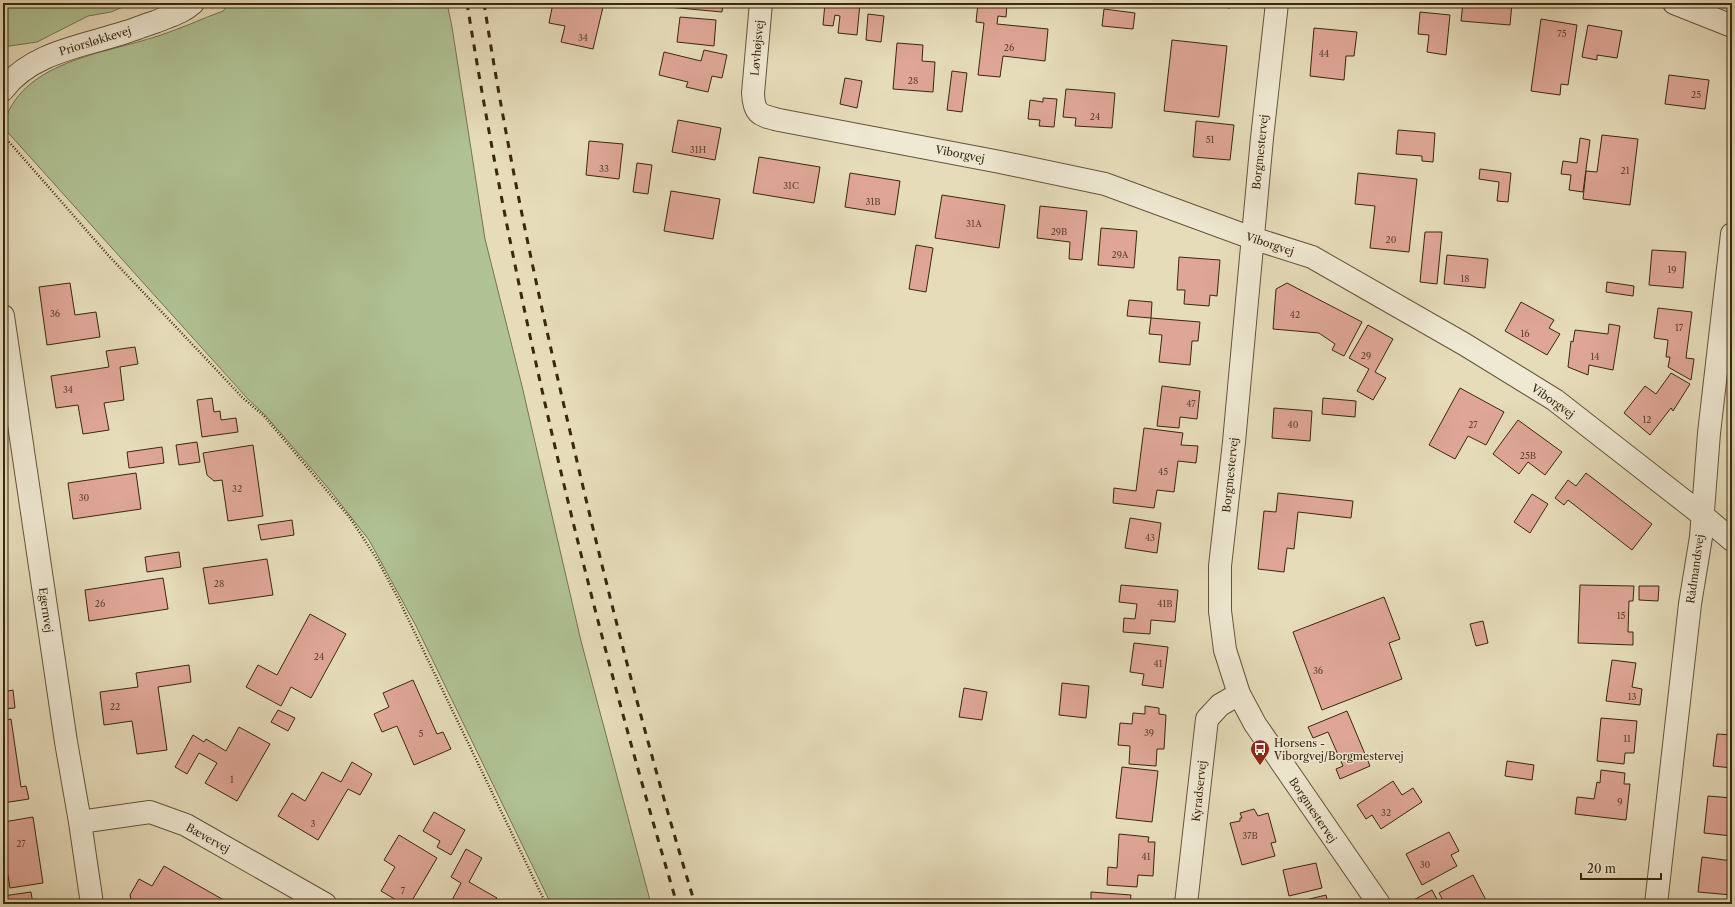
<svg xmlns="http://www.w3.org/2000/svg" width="1735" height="907" viewBox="0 0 1735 907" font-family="'Libre Caslon Text',serif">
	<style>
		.green { fill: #b0c294; stroke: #757452 }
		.building { fill: #dfa697; stroke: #3a270f }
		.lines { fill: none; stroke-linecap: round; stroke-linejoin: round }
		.minor-casing { stroke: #65543a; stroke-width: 24 }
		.path { stroke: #3a270f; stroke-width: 2.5; stroke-dasharray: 1 2; stroke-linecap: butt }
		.minor { stroke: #efe8d2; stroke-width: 22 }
		.rail { stroke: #3a270f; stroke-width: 3; stroke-dasharray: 7 7; stroke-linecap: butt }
		.labels { text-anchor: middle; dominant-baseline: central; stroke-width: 3; stroke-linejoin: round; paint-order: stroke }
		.number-label { font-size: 9px; fill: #634731 }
		.street-label { font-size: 11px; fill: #3a270f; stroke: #efe8d2 }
		.poi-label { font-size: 11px; fill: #3a270f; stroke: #efe8d2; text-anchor: start }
	</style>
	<rect width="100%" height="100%" fill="#e6dcba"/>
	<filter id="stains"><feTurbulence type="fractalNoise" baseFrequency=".005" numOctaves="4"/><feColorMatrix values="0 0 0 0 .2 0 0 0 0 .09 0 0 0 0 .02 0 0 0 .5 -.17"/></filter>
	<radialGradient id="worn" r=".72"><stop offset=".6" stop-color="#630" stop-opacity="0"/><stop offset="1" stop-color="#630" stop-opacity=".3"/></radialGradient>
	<!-- green -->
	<path class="green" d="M3 3H132L111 12 88 16 37 42 3 47Z
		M230 3H447L452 27 485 239 522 386 581 641 651 904H551L416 626 369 540 329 489 265 415 247 398 3 127C19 61 104 54 158 36 180 29 201 19 223 11Z"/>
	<!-- building -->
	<path class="building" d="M553 3H604L593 49 561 42 565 26 549 23Z
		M669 3H723L722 12 668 7Z
		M825 3H860L857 35 838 33 840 16 835 15 833 26 823 25Z
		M978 3H1007L1006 17 998 16 997 24 1048 29 1045 61 1003 56 1000 77 978 75 984 23 976 22Z
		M1199 3H1231L1230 8 1199 4Z
		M1463 3H1512L1510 25 1461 21Z
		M1104 9 1135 13 1133 29 1102 26Z
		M1420 12 1450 15 1446 55 1427 52 1429 35 1418 34Z
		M868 14 884 16 881 42 866 40Z
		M680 17 716 20 714 46 677 42Z
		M1541 19 1577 25 1568 85 1561 84 1560 95 1531 91Z
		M1588 25 1622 31 1617 58 1597 55V60L1582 57Z
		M1314 28 1357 32 1354 56H1346L1344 80 1310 76Z
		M1172 40 1227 46 1219 117 1164 111Z
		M897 43 923 45 922 61 935 62 933 92 893 89Z
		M704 50 727 55 722 78 712 76 708 92 686 87 688 82 659 75 664 52 701 61Z
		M952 71 967 73 962 112 947 110Z
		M1669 75 1709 80 1705 109 1665 104Z
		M845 78 862 81 857 108 840 104Z
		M1066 89 1115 93 1112 128 1075 126 1076 118 1063 117Z
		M1043 98 1057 99 1054 127 1039 126 1040 120 1028 119 1030 100 1043 102Z
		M678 120 721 128 715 160 672 152Z
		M1196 121 1234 125 1230 160 1193 157Z
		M1398 130 1435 133 1433 162 1422 161V156L1396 154Z
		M1602 135 1638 139 1630 205 1583 199 1586 171 1597 172Z
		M1580 138 1590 140 1583 192 1569 190 1571 175 1561 174 1563 161 1577 163Z
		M589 141 623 144 619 179 586 175Z
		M759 157 820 167 814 203 753 193Z
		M637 163 652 165 648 194 633 192Z
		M1480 169 1511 173 1508 202 1497 201 1499 182 1479 179Z
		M850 173 900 181 895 215 845 207Z
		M1358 173 1417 179 1409 252 1370 248 1375 206 1355 204Z
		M671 191 720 199 713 239 664 231Z
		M942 195 1005 205 999 248 935 238Z
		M1040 206 1087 211 1082 260 1069 259 1070 242 1037 238Z
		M1101 228 1137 231 1134 268 1098 265Z
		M1425 232H1442L1437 284 1420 282Z
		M916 245 933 248 926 292 909 289Z
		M1652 250 1686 252 1683 288 1649 285Z
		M1447 255 1488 259 1485 288 1444 284Z
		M1179 257 1220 260 1217 296 1210 295 1209 306 1184 304 1185 290H1177Z
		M1607 282 1634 286 1633 296 1606 292Z
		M70 283 75 315 96 312 100 337 47 345 39 287Z
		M1287 283 1362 322 1344 356 1332 350 1335 344 1319 333 1273 329 1276 289Z
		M1129 300 1152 302 1151 318 1127 316Z
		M1521 302 1554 320 1549 328 1560 334 1547 355 1505 331Z
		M1658 308 1692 312 1686 358 1694 359 1691 380 1668 367 1670 357H1666L1668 340 1654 338Z
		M1151 318 1200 322 1198 341H1192L1190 365 1159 362 1162 335 1149 334Z
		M1609 324 1620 326 1613 370 1589 365 1588 375 1568 367 1571 341 1573 342 1575 330 1608 334Z
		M1368 325 1393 339 1375 372 1386 378 1373 400 1357 391 1369 369 1349 358Z
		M135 347 138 364 120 367 124 400 104 403 109 430 83 434 78 405 56 408 51 376 109 367 106 351Z
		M1671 373 1690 384 1673 411 1671 408 1650 435 1624 413 1645 386 1656 394Z
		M1162 386 1200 391 1197 419 1180 417 1179 428 1157 426Z
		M1460 388 1504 412 1486 445 1468 436 1455 459 1429 445Z
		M212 398 214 412 220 411 221 420 236 418 238 432 202 437 197 400Z
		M1323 398 1356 401 1355 417 1322 414Z
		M1274 408 1312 411 1310 441 1272 438Z
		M1518 420 1562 452 1545 475 1528 462 1519 474 1493 454Z
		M1144 428 1183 433 1181 445 1198 446 1196 463 1178 461 1174 492 1157 490 1154 508 1113 503 1114 488 1136 491Z
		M197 442 200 462 179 465 176 445Z
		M253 445 263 516 228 521 222 480 214 481 207 475 203 453Z
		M162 447 164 463 129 468 127 452Z
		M136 473 141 509 73 519 68 483Z
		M1586 473 1652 524 1632 550 1568 500 1564 505 1555 498 1568 480 1576 486Z
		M1278 493 1353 501 1351 518 1298 512 1294 549 1287 548 1284 572 1258 569 1264 511 1276 512Z
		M1532 494 1548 504 1530 533 1514 522Z
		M1130 518 1161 523 1157 553 1125 548Z
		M292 520 294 535 261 540 258 525Z
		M179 552 181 567 147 572 145 557Z
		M267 559 273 595 209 604 203 568Z
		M163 578 168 609 89 621 85 590Z
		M1121 585 1178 590 1175 622 1151 620 1150 634 1123 632 1124 618 1135 619 1137 604 1119 602Z
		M1580 585 1634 586 1633 601H1629L1628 632H1633V645L1578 643Z
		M1639 586H1659L1658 601 1639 600Z
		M1384 597 1400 639 1389 643 1402 679 1322 710 1293 632Z
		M310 614 346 634 311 698 291 687 281 706 246 687 258 665 277 675Z
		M1483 621 1488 643 1476 646 1470 624Z
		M1134 643 1168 647 1163 688 1142 685 1144 674 1130 672Z
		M1612 660 1636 663 1632 687 1642 689 1640 705 1606 701Z
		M189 665 191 682 158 687 167 750 137 754 132 721 104 725 100 692 138 687 136 673Z
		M413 680 437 734 443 732 451 749 414 765 397 726 382 732 374 714 389 707 383 693Z
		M1062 683 1089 686 1086 718 1059 715Z
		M964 688 987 692 982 720 959 717Z
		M3 690V692L13 690 15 708 3 709Z
		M1145 706 1159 708V714L1166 715 1164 749H1157L1156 766 1129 764 1130 746 1118 745 1120 723 1132 724 1133 713 1145 714Z
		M278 710 295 718 288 731 271 722Z
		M1347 711 1370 766 1340 779 1336 769 1343 766 1328 732 1313 738 1308 727Z
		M1601 718 1637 721 1634 753H1625L1624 764 1597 761Z
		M11 719 21 787 26 786 29 799 3 803V721Z
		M239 727 270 744 237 801 205 783 217 763 199 753 187 774 175 767 193 735 204 742 206 739 226 751Z
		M1717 734 1732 735V768L1713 766Z
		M1507 761 1534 765 1532 780 1505 776Z
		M352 762 372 774 360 795 348 789 318 840 278 816 292 793 305 801 322 772 341 782Z
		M1122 767 1158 771 1152 822 1116 818Z
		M1601 770 1625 773 1624 784H1630L1626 820 1575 814 1577 797 1594 799 1597 782 1600 783Z
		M1393 781 1402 795 1413 788 1422 802 1381 829 1372 815 1366 819 1357 805Z
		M1708 796 1732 798V836L1704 833Z
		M1254 809 1258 816 1268 813 1276 842 1271 843 1275 856 1242 865 1230 823 1240 821V818H1242L1240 813Z
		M434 812 465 830 451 855 437 847 440 841 423 831Z
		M3 816 4 822 33 817 43 883 10 888 3 845Z
		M1449 832 1459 851 1451 855 1457 866 1422 885 1406 854Z
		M1119 834 1149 837 1148 842H1155L1153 876 1138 875 1137 887 1107 885 1108 867 1117 868Z
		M399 835 437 858 410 904H403L381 891 395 867 384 860Z
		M466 849 482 858 469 882 497 898 494 904H450L461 883 451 877Z
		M1702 857 1732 861V895L1698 892Z
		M1316 863 1322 888 1289 896 1283 870Z
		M164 866 229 903V904H132L130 895 139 879 152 886Z
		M1473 875 1488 904H1445L1439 893Z
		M1432 890 1438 901 1433 904H1411L1410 902Z
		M31 892 33 904H3V896Z
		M1091 892 1131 895 1130 904H1091Z
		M1326 895 1328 904H1293V903Z"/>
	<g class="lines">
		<defs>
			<path id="minor" d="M761 3 753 93C754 115 760 115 779 120L1000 162 1105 184 1252 238 1312 257 1464 344 1555 400 1701 514 1732 540
				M1277 3 1262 138 1234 442 1220 566V611L1225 650 1239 694 1255 724 1379 904
				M1674 3 1732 26
				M3 90C31 52 84 46 126 32 136 29 145 25 155 22 169 16 182 13 193 3
				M3 316 66 742 80 822 92 904
				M80 822 150 812 186 825 325 904
				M1186 904 1207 719 1220 705 1239 694
				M1656 904 1690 604 1701 537 1709 433 1732 234"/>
		</defs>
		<!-- minor casing -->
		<use href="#minor" class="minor-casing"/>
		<!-- path -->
		<path class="path" d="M3 135 108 255 243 398 264 416 350 518 377 559 399 600 546 904"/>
		<!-- minor -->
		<use href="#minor" class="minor"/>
		<!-- rail -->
		<path class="rail" d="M467 3C516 308 589 608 677 904
			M484 3C506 146 536 287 569 427 606 587 647 747 695 904"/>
	</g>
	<!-- icons -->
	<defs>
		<symbol id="bus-pin" viewBox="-11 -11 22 30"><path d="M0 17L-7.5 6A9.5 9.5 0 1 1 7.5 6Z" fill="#8f2418" stroke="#efe8d2"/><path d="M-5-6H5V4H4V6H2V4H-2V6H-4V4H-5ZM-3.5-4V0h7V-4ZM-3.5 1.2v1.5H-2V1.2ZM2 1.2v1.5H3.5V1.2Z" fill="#fff"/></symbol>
	</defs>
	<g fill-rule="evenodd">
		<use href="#bus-pin" x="1249" y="738" width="22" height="30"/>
	</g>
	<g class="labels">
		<!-- number labels -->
		<g class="number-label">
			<text x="1562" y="33">75</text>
			<text x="583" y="37">34</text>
			<text x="1009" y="47">26</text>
			<text x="1324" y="53">44</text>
			<text x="913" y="80">28</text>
			<text x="1696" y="94">25</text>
			<text x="1095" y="116">24</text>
			<text x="1210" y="139">51</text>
			<text x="698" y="149">31H</text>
			<text x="604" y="168">33</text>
			<text x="1625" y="170">21</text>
			<text x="791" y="185">31C</text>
			<text x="873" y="201">31B</text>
			<text x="974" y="223">31A</text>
			<text x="1059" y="231">29B</text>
			<text x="1391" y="239">20</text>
			<text x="1120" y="254">29A</text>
			<text x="1672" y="269">19</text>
			<text x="1465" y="278">18</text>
			<text x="55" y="313">36</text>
			<text x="1295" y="314">42</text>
			<text x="1679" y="327">17</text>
			<text x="1525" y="333">16</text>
			<text x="1366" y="355">29</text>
			<text x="1595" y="356">14</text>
			<text x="68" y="389">34</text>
			<text x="1191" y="403">47</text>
			<text x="1647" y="419">12</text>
			<text x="1293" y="424">40</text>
			<text x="1473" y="424">27</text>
			<text x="1528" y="455">25B</text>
			<text x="1163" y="471">45</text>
			<text x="237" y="488">32</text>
			<text x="84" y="497">30</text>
			<text x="1150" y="537">43</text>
			<text x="219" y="583">28</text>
			<text x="100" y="603">26</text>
			<text x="1165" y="603">41B</text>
			<text x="1621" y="615">15</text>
			<text x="319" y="656">24</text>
			<text x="1158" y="663">41</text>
			<text x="1318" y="670">36</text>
			<text x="1632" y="696">13</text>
			<text x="115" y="706">22</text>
			<text x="1149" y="732">39</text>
			<text x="421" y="733">5</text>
			<text x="1627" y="738">11</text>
			<text x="232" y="779">1</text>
			<text x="1620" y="801">9</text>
			<text x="1386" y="812">32</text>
			<text x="313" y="823">3</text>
			<text x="1250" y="835">37B</text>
			<text x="21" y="843">27</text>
			<text x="1146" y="856">41</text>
			<text x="1425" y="864">30</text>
			<text x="403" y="890">7</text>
		</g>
		<!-- street labels -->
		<g class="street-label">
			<text transform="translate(95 41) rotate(-17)">Priorsløkkevej</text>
			<text transform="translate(757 48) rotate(-85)">Løvhøjsvej</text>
			<text transform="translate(1260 152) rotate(-84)">Borgmestervej</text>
			<text transform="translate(960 154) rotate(11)">Viborgvej</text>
			<text transform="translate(1270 244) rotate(18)">Viborgvej</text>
			<text transform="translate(1553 401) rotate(35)">Viborgvej</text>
			<text transform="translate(1230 475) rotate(-84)">Borgmestervej</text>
			<text transform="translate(1695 569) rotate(-82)">Rådmandsvej</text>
			<text transform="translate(46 610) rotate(82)">Egernvej</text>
			<text transform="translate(1199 791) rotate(-84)">Kyradservej</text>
			<text transform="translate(1313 810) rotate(56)">Borgmestervej</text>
			<text transform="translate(208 838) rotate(29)">Bævervej</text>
		</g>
		<!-- poi labels -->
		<g class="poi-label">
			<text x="1274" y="743">Horsens -<tspan x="1274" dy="13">Viborgvej/Borgmestervej</tspan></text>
		</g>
	</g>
	<!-- margin -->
	<rect width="1735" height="907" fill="none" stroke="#e6dcba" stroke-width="16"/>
	<rect x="4" y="4" width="1727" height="899" fill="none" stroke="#3a270f" stroke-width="2"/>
	<rect x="8" y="8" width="1719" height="891" fill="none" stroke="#3a270f"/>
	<!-- scale -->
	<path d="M1581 873v6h80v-6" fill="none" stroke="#3a270f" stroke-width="2"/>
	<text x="1587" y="873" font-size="12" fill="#3a270f" stroke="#efe8d2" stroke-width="3" paint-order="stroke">20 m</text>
	<rect width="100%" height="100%" filter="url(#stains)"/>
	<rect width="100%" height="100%" fill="url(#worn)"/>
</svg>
